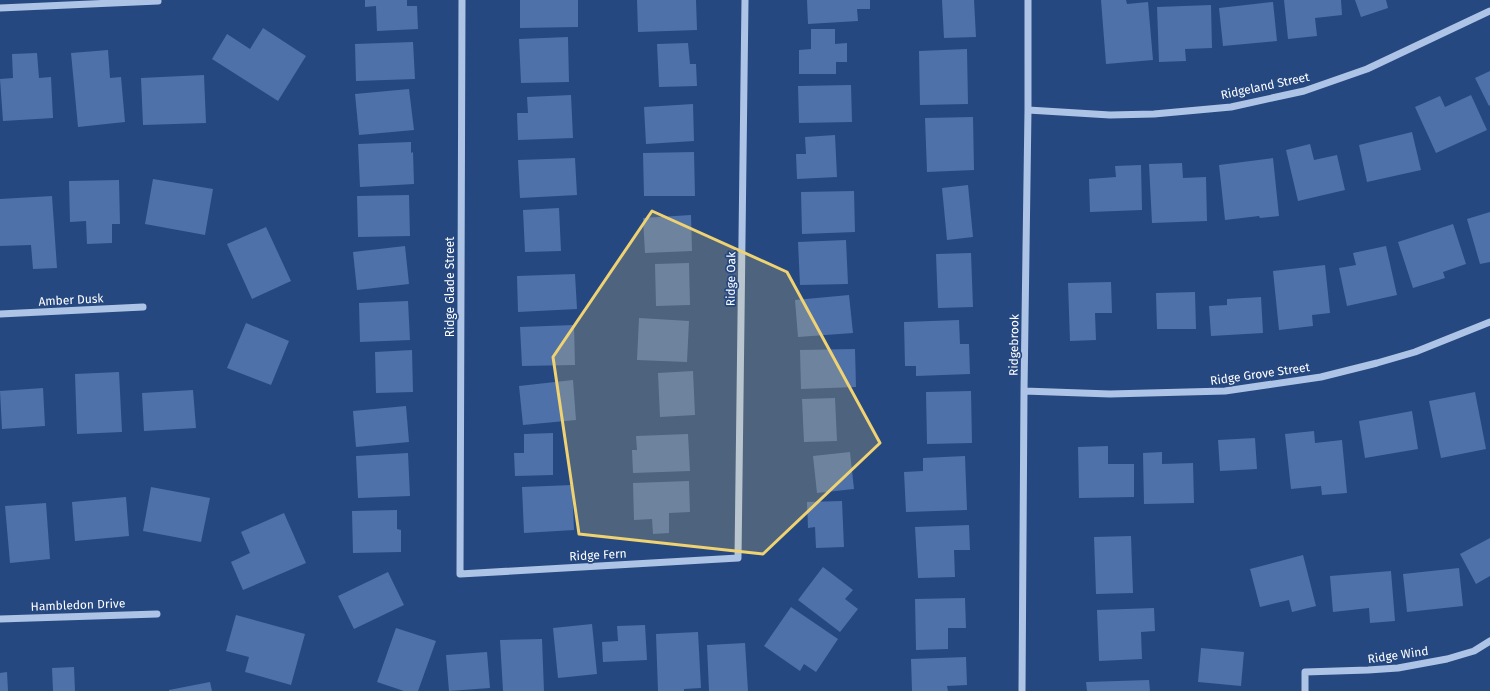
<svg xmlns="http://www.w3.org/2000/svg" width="1490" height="691" viewBox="0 0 1490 691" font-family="'Fira Sans',sans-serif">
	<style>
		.building { fill: #4e71a9 }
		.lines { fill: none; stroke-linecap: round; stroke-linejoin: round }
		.minor { stroke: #adc4e6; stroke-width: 7 }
		.marked { fill: #efd272; fill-opacity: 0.2; stroke: #efd272; stroke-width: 3; stroke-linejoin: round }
		.labels { text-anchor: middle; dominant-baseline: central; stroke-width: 3.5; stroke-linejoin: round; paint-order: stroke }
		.street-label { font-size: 12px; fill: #fff; stroke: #264880 }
	</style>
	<rect width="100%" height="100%" fill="#264880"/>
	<!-- building -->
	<path class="building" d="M365 0H407V6H417L418 29 377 31 376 6 365 7Z
		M520 0H578V27L520 28Z
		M637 0H696L697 30 638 32Z
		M807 0H870V9H857L858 21 808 24Z
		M942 0H974L976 37 944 38Z
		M1101 0H1126L1127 4 1148 2 1153 60 1106 64Z
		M1284 0H1341L1342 15 1315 18 1317 36 1288 39Z
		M1355 0H1386L1388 8 1361 17Z
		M1273 2 1277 41 1223 46 1219 8Z
		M1211 5 1212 48 1185 49 1186 61 1159 62 1157 7Z
		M263 28 306 56 278 101 212 59 227 34 250 49Z
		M811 29H835V44L847 43V62H836V74H799V50L811 49Z
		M568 37 569 82 521 83 519 39Z
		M413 42 415 79 356 81 355 44Z
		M688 43 690 64H696L697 86 659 87 657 44Z
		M967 49 968 104 920 105 919 51Z
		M108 50 110 78 121 77 125 122 78 127 71 53Z
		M37 53 39 78 51 77 53 118 3 121 0 79 13 78 12 54Z
		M1490 71V105L1489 106 1475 78Z
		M204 75 206 123 143 125 141 78Z
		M851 85 852 122 799 123 798 86Z
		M409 89 414 130 359 135 355 94Z
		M571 95 573 138 518 140 517 113H528L527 97Z
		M1471 95 1487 130 1436 153 1415 107 1440 96 1445 107Z
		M693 104 694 141 646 144 644 107Z
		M973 117 974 170 927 172 925 118Z
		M1412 132 1421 170 1367 182 1359 145Z
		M835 135 837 177 797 179 796 154H806L805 137Z
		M411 142V153L413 152 414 184 360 187 358 144Z
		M1310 144 1314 160 1337 155 1345 190 1298 201 1286 150Z
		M694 152 695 196H644L643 153Z
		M575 158 577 195 520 198 518 160Z
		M1273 158 1279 216 1260 218 1259 216 1225 220 1219 165Z
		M1182 163 1183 178 1206 177 1207 221 1152 223 1149 164Z
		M1141 165 1142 210 1090 212 1089 179 1116 177 1115 166Z
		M153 179 213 189 205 235 145 224Z
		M119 180 120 224H112V243L87 244 86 221 70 222 69 181Z
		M968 185 973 237 947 240 942 188Z
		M854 191 855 232 802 234 801 192Z
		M409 195 410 236 358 237 357 196Z
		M52 196 57 268 33 269 31 245 0 246V199Z
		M559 208 561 251 525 252 523 210Z
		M1490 212V262L1480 264 1467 219Z
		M691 215 692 251 645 253 643 218Z
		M1453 224 1466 264 1443 272 1445 278 1413 288 1398 242Z
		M266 227 291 281 252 299 227 244Z
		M846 240 848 284 800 285 798 242Z
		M405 246 409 284 357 290 353 252Z
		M1386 246 1397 295 1347 306 1339 268 1356 265 1353 253Z
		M971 253 973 307 938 308 936 254Z
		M689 263 690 305 656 306 655 264Z
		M1325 265 1330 313 1312 315 1313 326 1279 330 1273 271Z
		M575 274 577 309 518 312 517 276Z
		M1111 282 1112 313H1095L1096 340 1070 341 1068 283Z
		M1195 292 1196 329H1157L1156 293Z
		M849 295 853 333 798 337 795 300Z
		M1261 297 1263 333 1211 336 1209 306 1227 305V299Z
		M408 301 410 340 360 342 359 303Z
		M639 318 689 321 687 362 637 360Z
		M959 320 960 344H969L970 374 916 376V366H905L904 322Z
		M246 323 289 341 271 385 227 368Z
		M574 325 575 365 522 366 520 327Z
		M855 349 856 387 801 389 800 350Z
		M412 350 413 392 376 393 375 352Z
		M693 371 695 415 660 417 658 373Z
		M119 372 122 432 77 434 75 374Z
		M573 380 576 420 523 425 519 386Z
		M43 388 45 426 2 429 0 391Z
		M193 390 196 428 144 431 142 393Z
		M971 391 972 443 927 444 926 392Z
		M1475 392 1486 449 1441 458 1429 401Z
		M835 398 837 441 804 442 802 399Z
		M406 406 409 442 356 447 353 411Z
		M1412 411 1418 449 1365 458 1359 421Z
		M1314 431 1315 443 1342 440 1347 493 1322 495 1321 486 1291 489 1285 434Z
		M553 433V475L515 476 514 453H524V434Z
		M688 434 690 471 633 473 632 450H637L636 436Z
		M1255 438 1257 469 1220 471 1218 440Z
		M1108 446V464H1134V497L1079 498 1078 447Z
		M850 452 854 489 817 493 813 456Z
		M1162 452V464L1193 463 1194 503 1144 504 1143 453Z
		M408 453 410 496 358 498 356 456Z
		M965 456 967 510 906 512 904 472 923 471V458Z
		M689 481 690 512 669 513V533L653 534 652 519 634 520 633 483Z
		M572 485 574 530 524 533 522 487Z
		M151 487 210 498 201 542 143 531Z
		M126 497 129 536 75 541 72 502Z
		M842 501 844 547 816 548 815 527 808 528 807 502Z
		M46 503 50 559 10 563 5 506Z
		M397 510V529L401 530V552L353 553 352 511Z
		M284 513 306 563 243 590 231 562 250 553 241 532Z
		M969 525 970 550H954L955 577 918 578 915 527Z
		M1131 536 1133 593 1096 594 1094 537Z
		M1490 538V576L1476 584 1460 554Z
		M1303 555 1316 606 1292 612 1289 600 1260 607 1250 569Z
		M823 567 853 590 845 599 858 609 840 632 798 600Z
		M1459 568 1463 606 1407 612 1403 574Z
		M1391 571 1395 621 1370 623 1369 608 1333 612 1330 576Z
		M388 572 404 605 354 629 338 596Z
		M965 598 966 628H948V649L916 650 915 599Z
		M791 607 838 639 816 672 804 664 800 671 764 646Z
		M1154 608 1155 631 1141 632 1142 659 1099 661 1097 610Z
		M236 615 305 634 291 685 245 672 249 657 226 651Z
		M592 624 597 674 558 678 553 628Z
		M645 625 647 660 603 662 602 642 618 641 617 626Z
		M396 628 436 641 418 691H404L377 682Z
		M698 632 701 688 684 689V691H658L656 634Z
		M542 639 544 691H503L500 640Z
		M745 643 748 691H709L707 645Z
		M1201 648 1244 652 1241 686 1198 682Z
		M487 652 490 688 449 691 446 655Z
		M966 657 967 685 947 686 948 691H912L911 659Z
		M74 667 75 691H53L52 668Z
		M7 672 8 691H0V673Z
		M1149 680 1150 691H1087L1086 682Z
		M210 682 212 691H169V690Z"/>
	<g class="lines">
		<!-- minor -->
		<path class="minor" d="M462 0 460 574 738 558 745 0
			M0 8 158 1
			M1028 110 1110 115 1154 114 1231 107 1304 91 1367 69 1490 11
			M0 314 143 307
			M1024 391 1110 394 1225 391 1321 377 1377 363 1415 352 1490 322
			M0 619 157 614
			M1022 691 1024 391 1028 110V0
			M1305 691V672L1368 670 1398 668 1447 659 1474 651 1490 641"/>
	</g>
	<!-- marked area -->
	<path class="marked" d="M652 211 787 272 880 443 763 554 579 534 553 357Z"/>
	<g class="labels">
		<!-- street labels -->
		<g class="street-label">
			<text transform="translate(1265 86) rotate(-12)">Ridgeland Street</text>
			<text transform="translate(731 279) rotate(-89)">Ridge Oak</text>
			<text transform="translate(450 287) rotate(-90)">Ridge Glade Street</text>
			<text transform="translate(71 300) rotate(-3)">Amber Dusk</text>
			<text transform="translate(1014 345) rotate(-89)">Ridgebrook</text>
			<text transform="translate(1260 374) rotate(-8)">Ridge Grove Street</text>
			<text transform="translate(598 555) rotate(-3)">Ridge Fern</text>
			<text transform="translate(78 605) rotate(-2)">Hambledon Drive</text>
			<text transform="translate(1398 655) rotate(-8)">Ridge Wind</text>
		</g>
	</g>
</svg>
